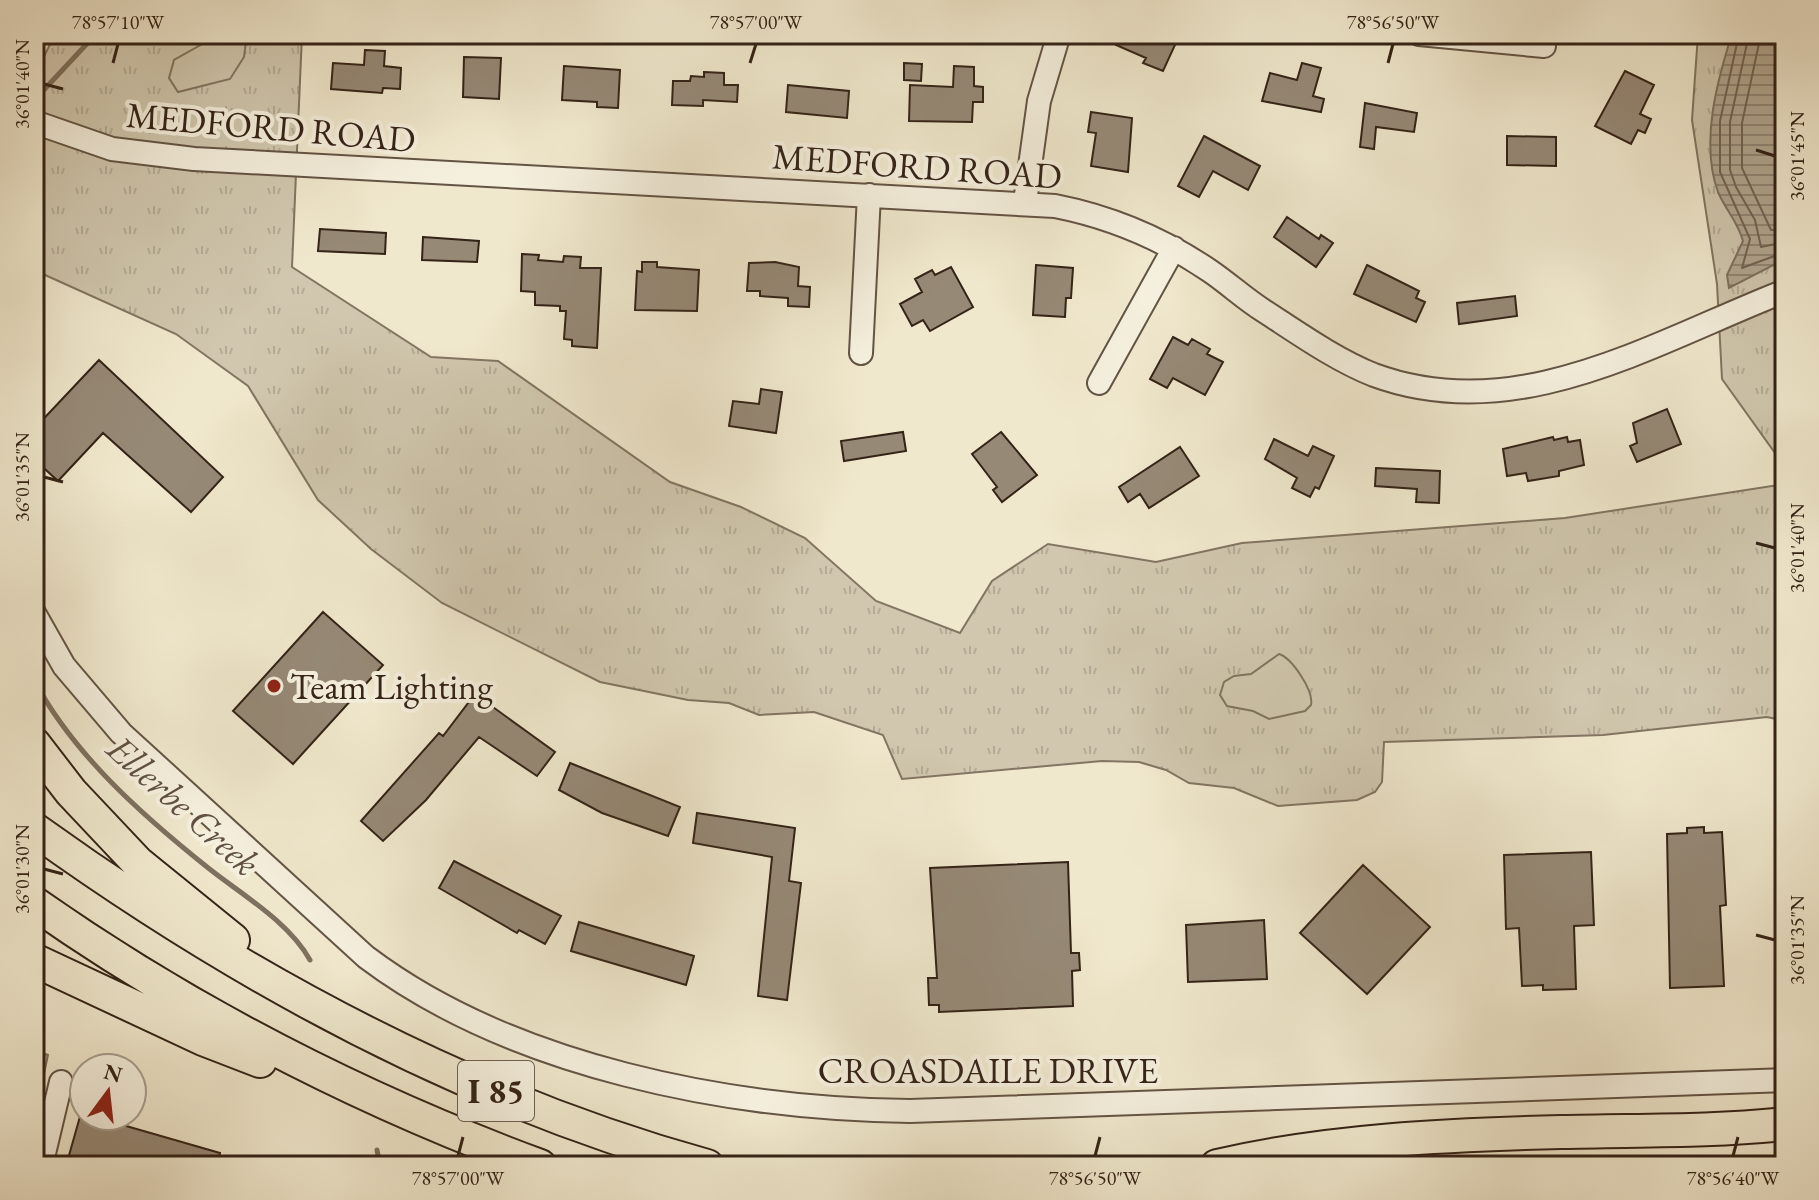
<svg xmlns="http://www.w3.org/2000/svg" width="1819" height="1200" viewBox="0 0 1819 1200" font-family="'EB Garamond',serif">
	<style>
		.grass { fill: url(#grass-tufts); stroke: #827562; stroke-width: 2 }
		.pitch { fill: #d0c7ae; stroke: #827562; stroke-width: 2 }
		.water { fill: url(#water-rules); stroke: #7e715f; stroke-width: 2 }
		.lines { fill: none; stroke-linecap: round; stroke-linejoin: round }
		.shore { stroke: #726453; stroke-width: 2 }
		.stream { stroke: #7e715f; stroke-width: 5 }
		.building { fill: #968976; stroke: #342317; stroke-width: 2 }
		.minor-casing { stroke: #635444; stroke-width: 26 }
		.highway-casing { stroke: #342317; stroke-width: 36 }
		.minor { stroke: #f5f0de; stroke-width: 22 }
		.highway { stroke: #f0e8cd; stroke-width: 32 }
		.ticks { fill: none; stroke: #342317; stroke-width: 3 }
		.poi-dot { fill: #8f2418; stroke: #f5f0de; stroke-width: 3 }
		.labels { text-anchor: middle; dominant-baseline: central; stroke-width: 8; stroke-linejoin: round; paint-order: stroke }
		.shield { fill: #f5f0de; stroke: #6e6053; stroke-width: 2 }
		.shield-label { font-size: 34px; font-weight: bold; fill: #342317 }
		.street-label { font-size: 36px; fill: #342317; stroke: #f5f0de }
		.poi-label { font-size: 36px; fill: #342317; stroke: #f5f0de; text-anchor: start }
		.water-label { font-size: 38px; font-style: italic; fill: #5f5041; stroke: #f5f0de }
		.neatline { fill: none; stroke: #342317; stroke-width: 3 }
		.ticks-label { font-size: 20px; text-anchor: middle; fill: #342317 }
	</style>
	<defs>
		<pattern id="grass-tufts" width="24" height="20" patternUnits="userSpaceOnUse" patternTransform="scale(2)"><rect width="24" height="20" fill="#d0c7ae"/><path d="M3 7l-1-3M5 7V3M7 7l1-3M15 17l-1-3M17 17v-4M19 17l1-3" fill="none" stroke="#b3ab95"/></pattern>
		<pattern id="water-rules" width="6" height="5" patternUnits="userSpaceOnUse" patternTransform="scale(2)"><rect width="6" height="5" fill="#b0a58f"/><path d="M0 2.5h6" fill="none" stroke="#908674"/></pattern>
	</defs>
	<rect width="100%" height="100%" fill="#f0e8cd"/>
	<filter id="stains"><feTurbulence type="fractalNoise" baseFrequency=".0025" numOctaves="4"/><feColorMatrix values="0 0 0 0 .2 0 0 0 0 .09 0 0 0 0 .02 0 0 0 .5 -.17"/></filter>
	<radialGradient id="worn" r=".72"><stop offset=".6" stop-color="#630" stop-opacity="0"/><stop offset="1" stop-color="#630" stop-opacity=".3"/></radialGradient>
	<!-- grass -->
	<path class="grass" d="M55 34H302L292 267 431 357 498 361 670 482 741 507 805 538 876 601 960 633 992 581 1048 544 1156 562 1242 543 1565 518 1785 484V721L1767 717 1603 735 1384 742 1382 782 1375 792 1357 800 1278 806 1234 788 1189 783 1166 770 1139 762 1102 761 902 779 883 735 814 712 759 715 729 703 688 700 600 682 442 603 371 549 318 500 248 386 176 334 34 270V77Z
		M1698 34H1785V467L1722 379 1717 284 1692 120Z"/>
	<!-- pitch -->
	<path class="pitch" d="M210 34H247L244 57 230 79 178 92 169 78 174 60 204 43Z
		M1279 654C1292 658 1314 691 1311 705L1305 711 1269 719 1253 711 1227 706 1220 695 1224 682 1234 676 1251 674Z"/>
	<!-- water -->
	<path class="water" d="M1732 34H1785V259L1729 288 1727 275 1743 241C1738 222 1725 209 1718 192 1700 143 1717 81 1732 34Z
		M34 1050 48 1055 44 1074 34 1072Z"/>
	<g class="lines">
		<!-- shore -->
		<path class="shore" d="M1739 34 1720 121V172L1750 239 1742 268 1785 252
			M1749 34 1730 122V170L1736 187 1755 220 1761 247 1785 242
			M1761 34 1742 123V168L1771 230H1785"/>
		<!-- stream -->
		<path class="stream" d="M41 93 96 34
			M34 680C73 754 142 815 207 867 242 895 288 921 310 960
			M377 1150 380 1166"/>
	</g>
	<!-- building -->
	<path class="building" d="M1121 34H1180L1163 71 1143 63 1146 58 1116 45Z
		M365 50 385 51 384 66 401 68 400 89 383 88 382 93 331 89 333 63 364 65Z
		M464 57 501 58 499 99 463 97Z
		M904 63 922 64 921 81 904 80Z
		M1302 63 1321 68 1313 96 1324 99 1321 112 1262 101 1270 73 1297 80Z
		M564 66 620 70 618 108 597 107V102L562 100Z
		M954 66 974 67V86L983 87V102H973L972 122 909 121 910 85 953 87Z
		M1625 71 1654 85 1640 114 1651 119 1645 133 1638 130 1631 144 1595 126Z
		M704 72 724 73V85H738L737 102 703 100V106L672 105 673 81H690L691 76 704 77Z
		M788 85 849 91 847 118 786 112Z
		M1365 103 1417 113 1414 132 1376 127 1374 149 1360 147Z
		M1091 112 1132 118 1128 172 1091 166 1096 133 1088 132Z
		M1204 136 1260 166 1248 190 1213 171 1199 197 1178 186Z
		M1507 136 1556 137V166L1507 165Z
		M1287 217 1319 239 1321 235 1333 243 1316 267 1274 237Z
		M320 229 386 233 385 254 318 251Z
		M423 237 479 241 477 262 422 260Z
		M522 254 539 255 538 260 563 262 564 256 581 257 580 268H601L597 348 572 346V340L564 339 566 311H560V306L535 305V292L521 291Z
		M642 262H657V267L699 270 697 311 635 310 637 271 642 272Z
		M775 262 799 267 798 286 810 287 809 307 788 306V298L760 296V291H747L749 263Z
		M1036 265 1073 268 1071 298H1066L1065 317 1033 315Z
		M1367 265 1419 291 1416 298 1425 302 1416 322 1354 294Z
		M951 267 973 307 930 331 923 320 912 326 900 304 922 292 915 279 932 270 935 275Z
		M1515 296 1517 316 1459 324 1457 303Z
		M1173 337 1188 345 1192 339 1210 349 1207 354 1223 362 1205 395 1173 378 1167 388 1150 379Z
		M99 360 223 477 191 512 103 433 58 481 34 459V429Z
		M761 389 782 392 776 433 729 426 733 401 759 404Z
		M1667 409 1681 444 1637 462 1630 446 1637 443 1633 423Z
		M903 432 906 451 844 461 841 441Z
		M1001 432 1037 475 1002 502 993 490 997 487 972 454Z
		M1553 437 1554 440 1567 437 1568 442 1580 440 1584 465 1559 471V476L1528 481 1526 473 1507 476 1503 449Z
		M1274 439 1308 456 1313 446 1334 456 1319 489 1315 487 1310 497 1292 488 1297 478 1265 459Z
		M1180 447 1199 476 1149 508 1140 494 1128 502 1119 487Z
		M1376 468 1440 471 1439 503 1416 502 1417 489 1375 486Z
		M323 612 383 665 293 764 233 711Z
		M475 694 555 752 537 776 479 737 426 800 383 841 361 821 439 733 443 736Z
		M570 763 680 807 668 836 602 813 559 790Z
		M697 813 795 828 789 881 801 883 787 1000 758 996 772 857 693 843Z
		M1704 827V833L1722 832 1726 905 1720 906 1724 986 1670 988 1667 834 1687 833V828Z
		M1591 852 1594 925 1574 926 1576 989 1543 990V985L1522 986 1519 928 1506 929 1504 855Z
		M454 861 561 916 545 944 519 930 517 933 439 888Z
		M1068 862 1071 953H1079L1080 970 1072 971 1073 1006 939 1012V1005H929L928 978H937L930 868Z
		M1363 865 1430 927 1367 994 1300 933Z
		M1264 920 1267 979 1188 982 1186 925Z
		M579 922 694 956 686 985 571 951Z
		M81 1113 220 1153 217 1166H66Z"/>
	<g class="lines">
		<defs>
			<path id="minor" d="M1419 34 1544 46
				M34 122 112 149 194 159 1055 206C1111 217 1163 239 1210 271 1229 284 1245 299 1264 311 1298 333 1336 360 1374 375 1518 428 1654 342 1785 291
				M1025 202 1039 101 1059 34
				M861 353 869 195
				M1099 383 1174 248
				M34 613 64 666 121 733 366 957C512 1067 730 1109 910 1111L1785 1080
				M41 1166 61 1082"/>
			<path id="highway" d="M34 744 71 792 138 863 233 940
				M34 829C237 975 464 1099 707 1166
				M34 903C191 1013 361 1100 540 1166
				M34 960 203 1039 260 1061
				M1217 1166C1329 1140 1447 1135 1561 1132 1636 1130 1710 1132 1785 1124"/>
		</defs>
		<!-- minor casing -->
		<use href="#minor" class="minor-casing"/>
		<!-- highway casing -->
		<use href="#highway" class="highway-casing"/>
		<!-- minor -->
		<use href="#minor" class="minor"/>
		<!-- highway -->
		<use href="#highway" class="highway"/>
	</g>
	<!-- ticks -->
	<path class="ticks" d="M113 63 118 44M750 63 756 44M1388 63 1393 44M44 84 63 89M1756 150 1775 156M44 477 63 482M1756 543 1775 548M44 869 63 874M1756 935 1775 940M458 1156 463 1137M1095 1156 1100 1137M1733 1156 1738 1137"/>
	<!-- markers -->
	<circle class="poi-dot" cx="274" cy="686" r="8"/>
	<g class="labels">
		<!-- shield labels -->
		<rect class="shield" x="458" y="1061" width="76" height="60" rx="6"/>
		<g class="shield-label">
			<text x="496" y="1091">I 85</text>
		</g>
		<!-- street labels -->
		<g class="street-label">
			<text transform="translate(271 127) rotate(5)">MEDFORD ROAD</text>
			<text transform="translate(917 166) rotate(4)">MEDFORD ROAD</text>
			<text x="988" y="1070">CROASDAILE DRIVE</text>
		</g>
		<!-- poi labels -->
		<g class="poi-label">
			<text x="290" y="686">Team Lighting</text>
		</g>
		<!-- water labels -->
		<g class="water-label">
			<text transform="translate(184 805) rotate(42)">Ellerbe Creek</text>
		</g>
	</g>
	<!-- margin -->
	<rect width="1819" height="1200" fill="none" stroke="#f0e8cd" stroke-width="88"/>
	<!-- north arrow -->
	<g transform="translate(108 1092) rotate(15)"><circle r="38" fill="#f5f0de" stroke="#a89e8e" stroke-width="2"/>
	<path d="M0-6L14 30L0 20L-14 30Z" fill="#8f2418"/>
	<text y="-12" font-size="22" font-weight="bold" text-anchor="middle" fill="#342317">N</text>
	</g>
	<rect x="44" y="44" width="1731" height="1112" class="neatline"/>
	<g class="ticks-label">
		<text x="118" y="29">78°57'10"W</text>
		<text x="756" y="29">78°57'00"W</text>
		<text x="1393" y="29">78°56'50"W</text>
		<text transform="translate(22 84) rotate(-90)" y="7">36°01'40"N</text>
		<text transform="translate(1797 156) rotate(-90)" y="7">36°01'45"N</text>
		<text transform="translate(22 477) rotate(-90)" y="7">36°01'35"N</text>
		<text transform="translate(1797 548) rotate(-90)" y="7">36°01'40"N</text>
		<text transform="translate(22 869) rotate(-90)" y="7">36°01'30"N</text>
		<text transform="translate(1797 940) rotate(-90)" y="7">36°01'35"N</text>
		<text x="458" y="1185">78°57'00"W</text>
		<text x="1095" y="1185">78°56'50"W</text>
		<text x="1733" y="1185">78°56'40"W</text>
	</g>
	<rect width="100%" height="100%" filter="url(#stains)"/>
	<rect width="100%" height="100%" fill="url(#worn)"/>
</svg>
